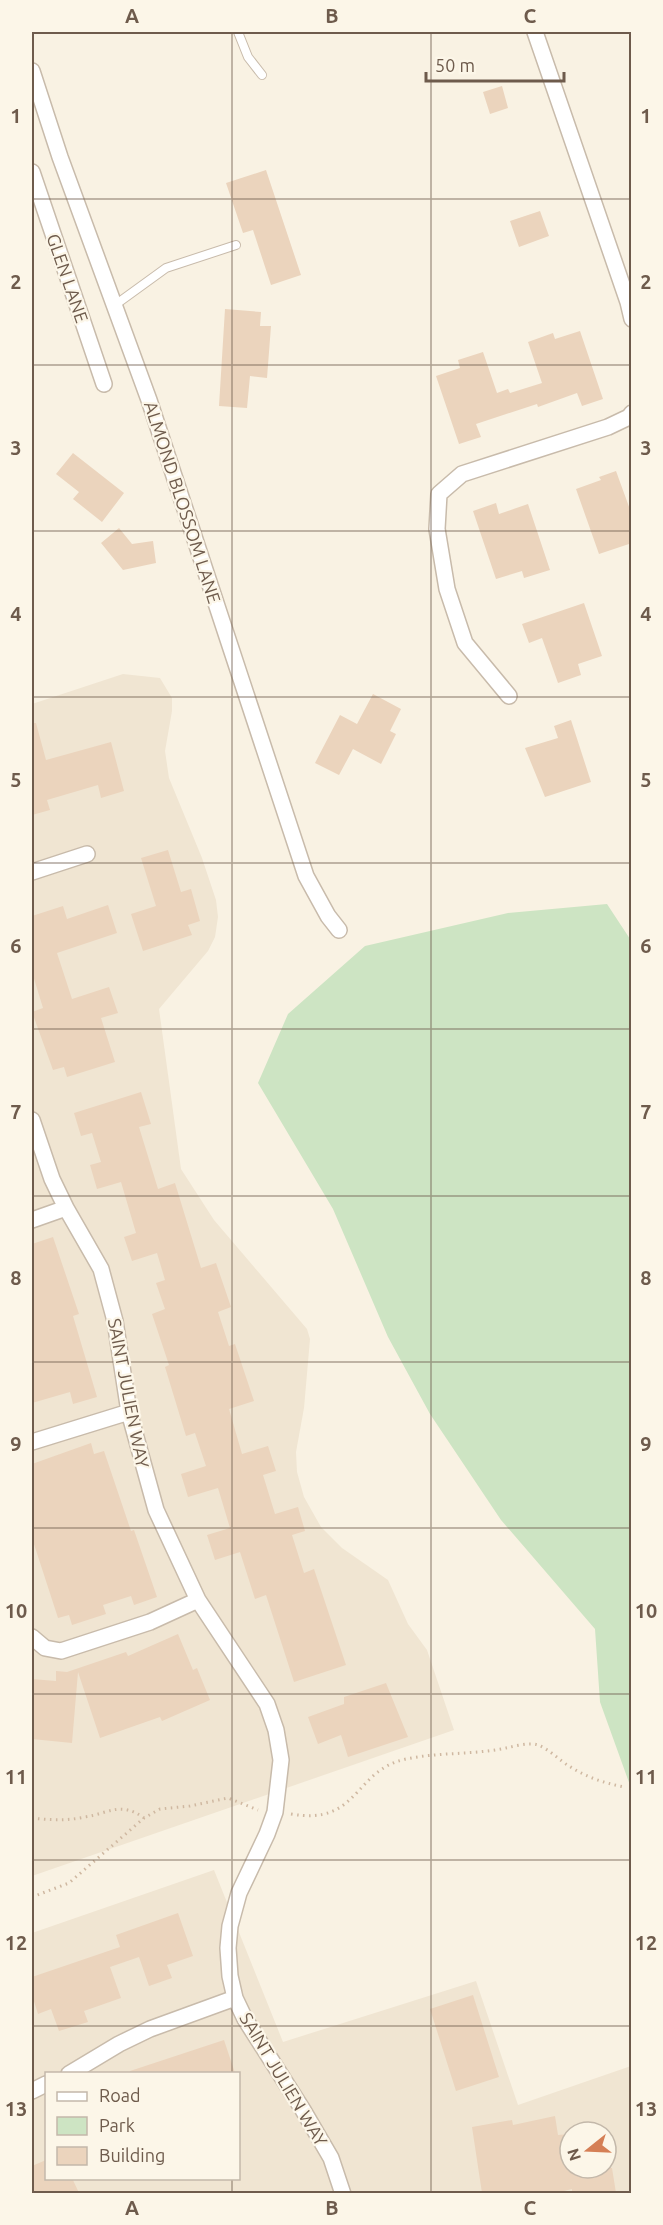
<svg xmlns="http://www.w3.org/2000/svg" width="663" height="2225" viewBox="0 0 663 2225" font-family="Ubuntu,sans-serif">
	<style>
		.residential { fill: #f0e5d2; fill-rule: evenodd }
		.green { fill: #cde4c3 }
		.building { fill: #ebd4bd }
		.lines { fill: none; stroke-linecap: round; stroke-linejoin: round }
		.service-casing { stroke: #c8bbab; stroke-width: 10 }
		.minor-casing { stroke: #c8bbab; stroke-width: 18 }
		.path { stroke: #cfb8a1; stroke-width: 3; stroke-dasharray: 1.5 4.5; stroke-linecap: butt }
		.service { stroke: #fff; stroke-width: 8 }
		.minor { stroke: #fff; stroke-width: 15 }
		.grid { fill: none; stroke: #6e5b4c; stroke-width: 1.5; stroke-opacity: 0.55 }
		.labels { text-anchor: middle; dominant-baseline: central; stroke-width: 4.5; stroke-linejoin: round; paint-order: stroke }
		.street-label { font-size: 18px; fill: #6e5b4c; stroke: #fcf6e8 }
		.neatline { fill: none; stroke: #6e5b4c; stroke-width: 2 }
		.grid-label { font-size: 20px; text-anchor: middle; font-weight: bold; fill: #6e5b4c }
	</style>
	<rect width="100%" height="100%" fill="#f9f2e3"/>
	<!-- residential -->
	<path class="residential" d="M123 674 160 678 172 698V711L165 751 169 778 202 858 216 900 218 917 215 937 208 951 159 1009 181 1169 214 1220 307 1329 310 1339 304 1408 296 1452 297 1472 304 1497 321 1527 342 1548 388 1580 408 1624 427 1650 454 1730 32 1876V704Z
		M214 1870 283 2042 476 1981 518 2105 631 2066V2193H32V1933ZM46 2074H238V2178H46ZM570 2132H606V2168H570Z"/>
	<!-- green -->
	<path class="green" d="M607 904 632 942 631 1788 600 1702 595 1629 501 1520 430 1414 388 1337 333 1209 258 1083 288 1014 365 946 508 913Z"/>
	<!-- building -->
	<path class="building" d="M502 86 508 108 490 114 483 92Z
		M266 170 301 275 271 285 253 230 243 233 226 183Z
		M540 211 549 236 519 247 510 221Z
		M225 309 261 312 260 326H271L267 378 250 376 247 408 219 406Z
		M580 331 603 399 582 406 577 393 538 407 537 404 476 424 481 437 459 444 436 376 460 368 458 360 483 352 497 393 508 389 510 393 542 383 528 342 553 333 555 339Z
		M73 453 124 493 102 522 73 499 79 492 56 474Z
		M616 471 632 515V543L599 554 576 489 601 480 599 477Z
		M496 503 499 514 528 504 550 570 524 578 522 571 496 579 473 511Z
		M119 528 132 544 153 541 156 563 123 570 101 543Z
		M584 603 602 656 578 664 581 675 558 683 542 638 529 643 522 624Z
		M373 694 401 709 390 731 396 734 381 764 353 749 339 775 315 763 340 715 357 724Z
		M571 720 591 782 545 797 525 748 558 738 554 726Z
		M32 723H36L46 760 111 742 124 791 101 798 98 785 47 800 50 810 32 815Z
		M168 850 181 892 191 889 200 921 188 925 192 935 143 951 131 914 156 906 141 858Z
		M108 905 117 933 57 953 72 999 109 987 118 1013 101 1018 115 1062 67 1077 64 1067 53 1070 32 1012 43 1008 32 972V916L63 906 67 919Z
		M141 1092 151 1124 139 1127 158 1189 175 1183 201 1268 216 1263 231 1307 218 1312 229 1346 235 1344 254 1401 229 1409 242 1454 268 1446 276 1471 263 1475 275 1514 298 1507 305 1531 292 1535 304 1573 314 1569 346 1665 294 1682 266 1595 255 1599 240 1552 215 1560 207 1535 230 1528 218 1488 188 1497 181 1474 206 1466 195 1433 186 1436 165 1367 169 1365 152 1314 165 1309 156 1283 165 1280 157 1253 132 1261 124 1237 136 1233 121 1182 97 1189 90 1165 101 1162 92 1133 81 1136 74 1113Z
		M53 1237 79 1314 73 1316 97 1397 73 1404 70 1392 32 1403V1244Z
		M91 1443 94 1454 104 1451 131 1531 134 1530 157 1597 134 1605 131 1596 103 1605 106 1614 72 1625 69 1615 58 1618 32 1538V1464Z
		M178 1634 193 1670 197 1668 210 1700 162 1721 160 1717 100 1738 78 1672 72 1743 32 1739V1679L56 1681V1671L67 1672 126 1652 128 1656Z
		M386 1683 408 1737 348 1757 341 1735 318 1744 308 1717 344 1704V1697Z
		M178 1913 193 1956 167 1965 172 1978 149 1986 139 1957 110 1967 121 1998 84 2011 88 2022 59 2031 51 2009 38 2014 32 1995V1977L120 1947 116 1935Z
		M473 1995 499 2077 456 2091 430 2009Z
		M224 2040 235 2073H130V2071Z
		M555 2116 558 2135 570 2134V2168H612L616 2193H572V2189L556 2193H482L472 2127 512 2120 513 2125Z
		M46 2160V2178H72L79 2193H32V2166Z"/>
	<g class="lines">
		<defs>
			<path id="service" d="M238 32 248 57 262 75
				M115 305 166 268 236 245"/>
			<path id="minor" d="M535 32 628 302 632 319
				M32 71 60 157 149 400 306 876 328 916 339 930
				M32 172 104 384
				M509 696 465 643 447 589 437 529 439 494 462 474 608 427 629 417 632 413
				M32 872 87 854
				M32 1120 52 1179 66 1208 101 1269 115 1321 129 1412 156 1510 198 1600 267 1704 276 1730 281 1760 275 1812 267 1834 239 1893 230 1926 228 1948 230 1976 235 1998 245 2019 303 2110 331 2158 343 2194
				M32 1220 66 1208
				M32 1442 129 1412
				M32 1637 45 1648 61 1651 150 1622 198 1600
				M69 2074 119 2044 150 2029 235 1998
				M32 2091 46 2084"/>
		</defs>
		<!-- service casing -->
		<use href="#service" class="service-casing"/>
		<!-- minor casing -->
		<use href="#minor" class="minor-casing"/>
		<!-- path -->
		<path class="path" d="M632 1774V1776
			M291 1814C360 1826 353 1770 406 1759 439 1752 473 1755 506 1748 516 1746 529 1742 538 1745 549 1749 559 1760 569 1766 586 1777 604 1783 624 1787
			M32 1818C49 1820 67 1821 85 1817 110 1813 120 1801 144 1818
			M32 1897 69 1883 144 1818 160 1809 190 1806 228 1798 258 1810"/>
		<!-- service -->
		<use href="#service" class="service"/>
		<!-- minor -->
		<use href="#minor" class="minor"/>
	</g>
	<!-- grid -->
	<path class="grid" d="M232 32V2074M431 32V2194M32 199H632M32 365H632M32 531H632M32 697H632M32 863H632M32 1029H632M32 1196H632M32 1362H632M32 1528H632M32 1694H632M32 1860H632M32 2026H632M232 2178V2194"/>
	<g class="labels">
		<!-- street labels -->
		<g class="street-label">
			<text transform="translate(68 278) rotate(71)">GLEN LANE</text>
			<text transform="translate(183 502) rotate(72)">ALMOND BLOSSOM LANE</text>
			<text transform="translate(129 1393) rotate(79)">SAINT JULIEN WAY</text>
			<text transform="translate(284 2079) rotate(59)">SAINT JULIEN WAY</text>
		</g>
	</g>
	<!-- border -->
	<rect width="663" height="2225" fill="none" stroke="#fcf6e8" stroke-width="66"/>
	<!-- legend -->
	<rect x="45" y="2072" width="195" height="108" fill="#fcf6e8" stroke="#c3b8aa" stroke-width="1.5"/>
	<rect x="57" y="2092" width="30" height="9" fill="#ffffff" stroke="#c3b8aa" stroke-width="1.5"/>
	<text x="99" y="2102" font-size="18" fill="#6e5b4c">Road</text>
	<rect x="57" y="2117" width="30" height="18" fill="#cde4c3" stroke="#c3b8aa" stroke-width="1.5"/>
	<text x="99" y="2132" font-size="18" fill="#6e5b4c">Park</text>
	<rect x="57" y="2147" width="30" height="18" fill="#ebd4bd" stroke="#c3b8aa" stroke-width="1.5"/>
	<text x="99" y="2162" font-size="18" fill="#6e5b4c">Building</text>
	<!-- north arrow -->
	<g transform="translate(588 2150) rotate(252)"><circle r="28" fill="#fcf6e8" stroke="#c3b8aa" stroke-width="1.5"/>
	<path d="M0-4.5L10 22L0 15L-10 22Z" fill="#d57f55"/>
	<text y="-9" font-size="16" font-weight="bold" text-anchor="middle" fill="#6e5b4c">N</text>
	</g>
	<!-- scale -->
	<path d="M426 72v9h138v-9" fill="none" stroke="#6e5b4c" stroke-width="3"/>
	<text x="435" y="72" font-size="18" fill="#6e5b4c" stroke="#fcf6e8" stroke-width="4.5" paint-order="stroke">50 m</text>
	<rect x="33" y="33" width="597" height="2159" class="neatline"/>
	<g class="grid-label">
		<text x="132" y="23">A</text>
		<text x="332" y="23">B</text>
		<text x="530" y="23">C</text>
		<text x="16" y="123">1</text>
		<text x="646" y="123">1</text>
		<text x="16" y="289">2</text>
		<text x="646" y="289">2</text>
		<text x="16" y="455">3</text>
		<text x="646" y="455">3</text>
		<text x="16" y="621">4</text>
		<text x="646" y="621">4</text>
		<text x="16" y="787">5</text>
		<text x="646" y="787">5</text>
		<text x="16" y="953">6</text>
		<text x="646" y="953">6</text>
		<text x="16" y="1119">7</text>
		<text x="646" y="1119">7</text>
		<text x="16" y="1285">8</text>
		<text x="646" y="1285">8</text>
		<text x="16" y="1451">9</text>
		<text x="646" y="1451">9</text>
		<text x="16" y="1618">10</text>
		<text x="646" y="1618">10</text>
		<text x="16" y="1784">11</text>
		<text x="646" y="1784">11</text>
		<text x="16" y="1950">12</text>
		<text x="646" y="1950">12</text>
		<text x="16" y="2116">13</text>
		<text x="646" y="2116">13</text>
		<text x="132" y="2215">A</text>
		<text x="332" y="2215">B</text>
		<text x="530" y="2215">C</text>
	</g>
</svg>
